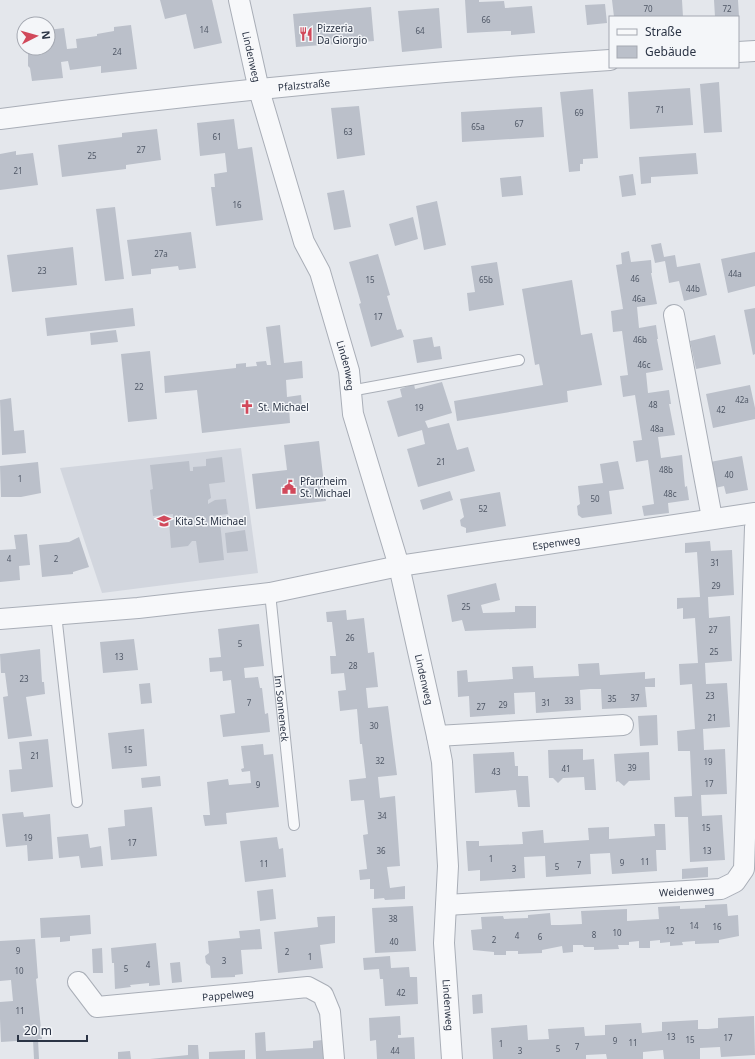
<svg xmlns="http://www.w3.org/2000/svg" width="755" height="1059" viewBox="0 0 755 1059" font-family="'Noto Sans',sans-serif">
	<style>
		.built { fill: #d2d6de }
		.building { fill: #bbc0ca }
		.lines { fill: none; stroke-linecap: round; stroke-linejoin: round }
		.lane-casing { stroke: #a9aeb7; stroke-width: 12 }
		.street-casing { stroke: #a9aeb7; stroke-width: 22 }
		.lane { stroke: #f7f8fa; stroke-width: 10 }
		.street { stroke: #f7f8fa; stroke-width: 20 }
		.labels { text-anchor: middle; dominant-baseline: central; stroke-width: 3; stroke-linejoin: round; paint-order: stroke }
		.number-label { font-size: 8px; fill: #4f5766 }
		.poi-label { font-size: 10px; fill: #2b3445; stroke: #f4f6f9; text-anchor: start }
		.street-label { font-size: 10px; fill: #2b3445; stroke: #f4f6f9 }
	</style>
	<rect width="100%" height="100%" fill="#e4e7ec"/>
	<!-- built -->
	<path class="built" d="M241 448 258 573 102 593 60 468Z"/>
	<!-- building -->
	<path class="building" d="M160 0H212L222 43 194 49 186 14 165 19Z
		M465 0H479V2L504 1 505 8 532 6 535 33 511 35V31H506L467 33Z
		M612 0H682L683 17H614Z
		M714 0H738L739 17H715Z
		M605 4 607 23 587 25 585 5Z
		M371 7 374 41 296 47 293 14Z
		M439 8 442 48 402 52 398 11Z
		M131 25 137 69 101 73V66L70 70 68 61 61 62 63 78 32 81 30 68 28 66V48H48V30L64 28 67 49 77 48 76 39 97 36V34L114 31V27Z
		M719 82 722 132 704 133 700 84Z
		M690 88 693 125 630 129 628 92Z
		M593 89 598 158 583 159V164H580V171L569 172 560 92Z
		M359 106 365 155 337 159 331 108Z
		M542 107 544 137 462 142 461 112Z
		M234 119 238 149 252 147 263 220 216 226 211 187H215L214 174 227 172 225 153 200 156 197 123Z
		M157 129 161 160 126 165V169L62 177 58 145 122 137V133Z
		M16 151V155L33 153 38 185 0 190V154Z
		M696 153 698 174 651 177V183L641 184 639 157Z
		M633 174 636 195 622 197 619 176Z
		M521 176 523 195 502 197 500 178Z
		M344 190 351 227 334 230 327 193Z
		M437 201 446 245 424 250 416 206Z
		M115 207 124 279 105 281 96 209Z
		M413 217 418 239 395 246 389 224Z
		M191 232 196 268 179 270 178 266 151 269V274L132 276 127 240Z
		M661 243 664 257 675 255 677 267 700 263 707 295 684 301 679 281 669 283 665 261 655 263 651 245Z
		M73 247 77 285 12 292 7 255Z
		M629 251 631 262 651 260 652 273H651L657 304 637 307 639 328 656 325 658 339H657L663 370 646 373 648 393 669 390 671 404H669L675 435 658 437 661 458 682 455 685 487 687 486 689 500 668 503 669 513 644 516 642 506 654 504 648 460 636 462 633 441 642 440 635 395 623 397 620 376 628 375 622 331 613 332 611 311 623 309 616 265 622 264 621 253Z
		M755 252V286L728 293 721 259Z
		M378 254 390 295 387 296 397 330 401 329 404 337 371 347 359 304 361 303 349 262Z
		M497 262 504 305 469 311 467 293 475 292 471 266Z
		M572 280 581 335 592 333 602 385 567 391 568 402 457 421 454 401 543 385 539 364 535 365 522 289Z
		M133 308 135 326 47 336 45 318Z
		M755 308V354L753 355 744 310Z
		M280 325 284 363 302 361 303 378 286 380 287 397 301 395 302 406 289 407 290 423 202 433 197 390 165 393 164 376 236 368V364L246 363V367L257 366 256 362 266 361 267 365H271L266 327Z
		M116 330 118 342 91 345 90 333Z
		M715 335 721 364 696 369 690 341Z
		M432 337 434 347 440 346 442 359 417 363 413 340Z
		M150 351 157 419 128 422 121 354Z
		M442 382 452 413 425 421 428 428 449 423 457 450 468 447 475 471 418 487 407 449 425 444 422 430 398 437 387 401 402 397 400 389 414 384 415 389Z
		M750 385 755 408V419L713 428 706 394Z
		M11 398 14 431 24 430 26 453 2 455 0 400Z
		M319 441 326 501 256 509 252 474 287 470 284 445Z
		M742 456 748 490 726 494 724 486 715 488 710 462Z
		M222 457 225 482 209 484 211 498 208 500V504L215 500 226 499 228 514 213 516V522H220L224 560 199 563 196 541H192L188 546 171 548 169 521 173 518V514L153 516 150 490 153 489 150 465 189 461 190 471H193V467L206 466V459Z
		M618 461 624 489 609 491 612 514 582 518 578 515 577 506 580 504 578 486 603 483 600 464Z
		M38 462 41 493 21 497H1L0 466Z
		M450 491 453 500 423 510 420 500Z
		M500 492 506 526 466 533V528L461 526 460 520 464 517 460 499Z
		M245 530 248 551 227 553 225 533Z
		M27 534 30 565 19 566 20 580 0 582V550L16 549 14 535Z
		M79 537 89 567 73 572V574L42 577 39 545 69 542Z
		M710 541 711 551 732 550 734 595 708 597 709 618 730 616 732 661 705 663 706 684 727 683 730 727 703 729 704 750 725 749 727 794 701 795 702 816 722 815 725 860 690 862 688 817H675L674 797 692 796 690 751H678L677 731 695 729 692 684 680 685 679 664 698 663 695 618 683 619V608L677 609V598L700 597 697 552 685 553V543Z
		M496 583 500 600 481 605 483 613 515 612V606H536V628L465 631 462 620 452 622 447 595Z
		M346 610 347 620 364 618 368 653 374 652 378 687 366 688 368 708 388 706 397 775 378 777 380 798 395 796 400 866 387 867 390 888 405 886V899L385 900 384 898 374 899V889H370V879L360 880 359 870 367 869 363 835 368 834 364 800 351 801 349 780 366 778 362 744H360L357 709 340 711 338 691 346 690 344 673 331 674 330 656H336L332 622H327L326 612Z
		M259 624 264 666 244 668 245 678 258 677 260 688H262L265 714 268 713 270 732 223 737 220 715 235 713 231 680 223 681 222 671 210 672 209 658 221 657 218 629Z
		M134 639 138 670 103 673 100 642Z
		M40 649 42 682H44L45 694 26 697 32 736 8 739 3 697 8 696 5 673H1L0 654Z
		M599 663 600 675 645 672V679L655 678V687H645L647 707 602 709 601 689H590L580 690 581 710 536 713 535 692 514 693 515 714 470 717 469 696 458 697 457 671 467 670 468 682 513 679 512 667 533 666 534 678 579 676 578 664Z
		M150 683 152 703 141 704 139 684Z
		M657 715 658 745 640 746 638 716Z
		M144 729 147 766 112 769 108 733Z
		M48 739 53 787 11 792 9 770 22 769 19 742Z
		M263 744 264 755 273 754 279 807 226 813 227 824 205 826 203 815H210L207 782 228 779 229 785 251 783 250 771 242 772 241 769 244 768 241 746Z
		M583 749V760L594 759 596 790H585L584 777 563 778 558 783 553 778H549L548 750Z
		M514 752 515 766H518V776H528L530 807H518L516 790 475 793 473 754Z
		M649 752 650 780 629 781 624 786 618 781 616 782 614 754Z
		M160 776 161 786 142 788 141 778Z
		M152 807 157 856 111 860 108 828 125 826 124 810Z
		M23 812 24 817 50 814 53 859 28 861 27 845 6 847 2 814Z
		M654 824H665L666 850H656L657 871 612 874 610 853 590 854 591 874 546 877 545 856 524 857 525 878 480 881V870L468 871 466 841H479V846L523 844 522 832 543 830 544 843 589 840 588 828 609 827V839L655 836Z
		M88 834 90 848 101 846 103 866 81 868 79 856 59 858 57 837Z
		M277 837 279 849 283 848 286 877 245 882 240 841Z
		M708 867V877L682 879V869Z
		M273 889 276 919 260 921 257 891Z
		M727 904 728 916 738 915 739 936 719 940V943L695 944V941L682 942 683 945 670 946V942L660 943V940L650 941V948H639V941L629 942V945H618L619 949 594 950V947H584L583 945H573V952L563 953 562 946 542 950V953L518 954V951H506V955H494V952L473 950 471 930 482 929 481 917 503 916 504 919 528 918V915L550 913 551 925H561L582 924 581 911 627 909V921L659 919 658 907 680 906V909L705 908V905Z
		M413 906 416 951 375 953 372 908Z
		M90 915 91 934 70 936V941L60 942V937L41 938 40 918Z
		M335 916V943L320 945 323 968 278 973 274 932 318 927 317 917Z
		M260 929 262 949 241 950 243 974 235 975V977L211 978 210 966 206 963 205 956 209 953 208 941 240 938 239 931Z
		M35 939 38 978 36 979 42 1039H38L39 1059H34L33 1040 1 1042 0 1019V1002L13 1001 11 980 0 981V941Z
		M156 943 160 985 149 986V983L130 985 131 987 115 989 114 963H112L111 948Z
		M102 948 103 973H93L92 949Z
		M390 956 391 968 409 967 410 977H417L418 1004 385 1006 383 979H380L379 969 364 970 363 958Z
		M180 962 182 982 172 983 170 963Z
		M482 994 483 1013 473 1014 472 995Z
		M400 1016 401 1035H398V1038L414 1037 415 1059H377L376 1040 370 1041 369 1018Z
		M754 1016 755 1055 721 1057 720 1047 700 1048V1059H664L663 1050 643 1052V1059H607L606 1054 586 1055V1059H493L491 1028 527 1025 528 1040 549 1039 548 1029 584 1027 585 1036 605 1035V1025L641 1023 642 1033 662 1031V1022L698 1020V1029H708L718 1028V1018Z
		M265 1032 266 1051 313 1048V1041L323 1040 324 1059H256L255 1033Z
		M188 1045H198L199 1059H150L188 1055Z
		M245 1050V1059H209V1052Z
		M130 1051 131 1059H118V1052Z"/>
	<g class="lines">
		<defs>
			<g id="lane">
				<path d="M350 391 519 360"/>
				<path id="s1" d="M270 593 294 825"/>
				<path d="M56 614 77 802"/>
			</g>
			<g id="street">
				<path id="s2" d="M239 0 259 90 304 242 320 272 349 371 353 414 399 566 437 736 442 762 448 866 444 943 452 1059"/>
				<path d="M738 52 755 51"/>
				<path id="s3" d="M0 119C202 93 406 73 610 60"/>
				<path d="M674 315 712 518"/>
				<path id="s4" d="M0 619 138 608 270 593 399 566 755 513"/>
				<path d="M437 736 623 725"/>
				<path id="s5" d="M446 905 721 889 735 882 744 869 755 527"/>
				<path id="s6" d="M78 982 97 1007 308 987 323 995 330 1012 334 1059"/>
			</g>
		</defs>
		<!-- lane casing -->
		<use href="#lane" class="lane-casing"/>
		<!-- street casing -->
		<use href="#street" class="street-casing"/>
		<!-- lane -->
		<use href="#lane" class="lane"/>
		<!-- street -->
		<use href="#street" class="street"/>
	</g>
	<!-- icons -->
	<defs>
		<symbol id="restaurant-bare" viewBox="-9 -9 18 18"><path d="M-5-6h1v4h1v-4h1v4h1v-4h1v5L-1.5 .5V6h-2V.5L-5-1ZM5-6V6H3V1.5H1.5Q1.5-4 5-6Z" fill="#d1495b" stroke="#f4f6f9" stroke-width="2.5" paint-order="stroke"/></symbol>
		<symbol id="church-bare" viewBox="-9 -9 18 18"><path d="M-1.2-6h2.4v3.5h3.3v2.4h-3.3V6h-2.4V-.1h-3.3v-2.4h3.3Z" fill="#d1495b" stroke="#f4f6f9" stroke-width="2.5" paint-order="stroke"/></symbol>
		<symbol id="civic-bare" viewBox="-9 -9 18 18"><path d="M-.6-6.5H3V-4.5H.6V-3L4-1V1h2V6H-6V1h2V-1L-.6-3ZM-1.2 2.5V6h2.4V2.5Z" fill="#d1495b" stroke="#f4f6f9" stroke-width="2.5" paint-order="stroke"/></symbol>
		<symbol id="school-bare" viewBox="-9 -9 18 18"><path d="M0-5L7-2L0 1L-7-2ZM-4 1L0 2.5L4 1V4Q0 6-4 4Z" fill="#d1495b" stroke="#f4f6f9" stroke-width="2.5" paint-order="stroke"/></symbol>
	</defs>
	<g fill-rule="evenodd">
		<use href="#restaurant-bare" x="296" y="24" width="20" height="20"/>
		<use href="#church-bare" x="237" y="397" width="20" height="20"/>
		<use href="#civic-bare" x="279" y="477" width="20" height="20"/>
		<use href="#school-bare" x="154" y="511" width="20" height="20"/>
	</g>
	<g class="labels">
		<!-- number labels -->
		<g class="number-label">
			<text x="648" y="8">70</text>
			<text x="727" y="8">72</text>
			<text x="486" y="19">66</text>
			<text x="204" y="29">14</text>
			<text x="420" y="30">64</text>
			<text x="117" y="51">24</text>
			<text x="660" y="109">71</text>
			<text x="579" y="112">69</text>
			<text x="519" y="123">67</text>
			<text x="478" y="126">65a</text>
			<text x="348" y="131">63</text>
			<text x="217" y="136">61</text>
			<text x="141" y="149">27</text>
			<text x="92" y="155">25</text>
			<text x="18" y="170">21</text>
			<text x="237" y="204">16</text>
			<text x="161" y="253">27a</text>
			<text x="42" y="270">23</text>
			<text x="735" y="273">44a</text>
			<text x="635" y="278">46</text>
			<text x="370" y="279">15</text>
			<text x="486" y="279">65b</text>
			<text x="693" y="288">44b</text>
			<text x="639" y="298">46a</text>
			<text x="378" y="316">17</text>
			<text x="640" y="339">46b</text>
			<text x="644" y="364">46c</text>
			<text x="139" y="386">22</text>
			<text x="742" y="399">42a</text>
			<text x="653" y="404">48</text>
			<text x="419" y="407">19</text>
			<text x="721" y="409">42</text>
			<text x="657" y="428">48a</text>
			<text x="441" y="461">21</text>
			<text x="666" y="469">48b</text>
			<text x="729" y="474">40</text>
			<text x="20" y="478">1</text>
			<text x="670" y="493">48c</text>
			<text x="595" y="498">50</text>
			<text x="483" y="508">52</text>
			<text x="9" y="558">4</text>
			<text x="56" y="558">2</text>
			<text x="715" y="562">31</text>
			<text x="716" y="585">29</text>
			<text x="466" y="606">25</text>
			<text x="713" y="629">27</text>
			<text x="350" y="637">26</text>
			<text x="240" y="643">5</text>
			<text x="714" y="651">25</text>
			<text x="119" y="656">13</text>
			<text x="353" y="665">28</text>
			<text x="24" y="678">23</text>
			<text x="710" y="695">23</text>
			<text x="635" y="697">37</text>
			<text x="612" y="698">35</text>
			<text x="569" y="700">33</text>
			<text x="249" y="702">7</text>
			<text x="546" y="702">31</text>
			<text x="503" y="704">29</text>
			<text x="481" y="706">27</text>
			<text x="712" y="717">21</text>
			<text x="374" y="725">30</text>
			<text x="128" y="749">15</text>
			<text x="35" y="755">21</text>
			<text x="380" y="760">32</text>
			<text x="708" y="761">19</text>
			<text x="632" y="767">39</text>
			<text x="566" y="768">41</text>
			<text x="496" y="771">43</text>
			<text x="709" y="783">17</text>
			<text x="258" y="784">9</text>
			<text x="382" y="815">34</text>
			<text x="706" y="827">15</text>
			<text x="28" y="837">19</text>
			<text x="132" y="842">17</text>
			<text x="381" y="850">36</text>
			<text x="707" y="850">13</text>
			<text x="491" y="858">1</text>
			<text x="645" y="861">11</text>
			<text x="622" y="862">9</text>
			<text x="264" y="863">11</text>
			<text x="579" y="864">7</text>
			<text x="557" y="866">5</text>
			<text x="514" y="868">3</text>
			<text x="393" y="918">38</text>
			<text x="694" y="925">14</text>
			<text x="717" y="926">16</text>
			<text x="670" y="930">12</text>
			<text x="617" y="932">10</text>
			<text x="594" y="934">8</text>
			<text x="517" y="935">4</text>
			<text x="540" y="936">6</text>
			<text x="494" y="939">2</text>
			<text x="394" y="941">40</text>
			<text x="18" y="950">9</text>
			<text x="287" y="951">2</text>
			<text x="310" y="956">1</text>
			<text x="224" y="960">3</text>
			<text x="148" y="964">4</text>
			<text x="126" y="968">5</text>
			<text x="19" y="970">10</text>
			<text x="401" y="992">42</text>
			<text x="20" y="1010">11</text>
			<text x="671" y="1036">13</text>
			<text x="728" y="1037">17</text>
			<text x="690" y="1039">15</text>
			<text x="615" y="1040">9</text>
			<text x="633" y="1042">11</text>
			<text x="501" y="1043">1</text>
			<text x="577" y="1046">7</text>
			<text x="558" y="1048">5</text>
			<text x="395" y="1050">44</text>
			<text x="520" y="1050">3</text>
		</g>
		<!-- poi labels -->
		<g class="poi-label">
			<text x="317" y="28">Pizzeria<tspan x="317" dy="12">Da Giorgio</tspan></text>
			<text x="258" y="407">St. Michael</text>
			<text x="300" y="481">Pfarrheim<tspan x="300" dy="12">St. Michael</tspan></text>
			<text x="175" y="521">Kita St. Michael</text>
		</g>
		<!-- street labels -->
		<g class="street-label">
			<text stroke="none"><textPath href="#s2" startOffset="58">Lindenweg</textPath></text>
			<text stroke="none"><textPath href="#s3" startOffset="306">Pfalzstraße</textPath></text>
			<text stroke="none"><textPath href="#s2" startOffset="382">Lindenweg</textPath></text>
			<text stroke="none"><textPath href="#s4" startOffset="562">Espenweg</textPath></text>
			<text stroke="none"><textPath href="#s2" startOffset="706">Lindenweg</textPath></text>
			<text stroke="none"><textPath href="#s1" startOffset="116">Im Sonneneck</textPath></text>
			<text stroke="none"><textPath href="#s5" startOffset="241">Weidenweg</textPath></text>
			<text stroke="none"><textPath href="#s6" startOffset="163">Pappelweg</textPath></text>
			<text stroke="none"><textPath href="#s2" startOffset="1034">Lindenweg</textPath></text>
		</g>
	</g>
	<!-- legend -->
	<rect x="609" y="16" width="130" height="52" fill="#f4f6f9" stroke="#a4a8b1"/>
	<rect x="617" y="29" width="20" height="6" fill="#f7f8fa" stroke="#a4a8b1"/>
	<text x="645" y="36" font-size="12" fill="#2b3445">Straße</text>
	<rect x="617" y="46" width="20" height="12" fill="#bbc0ca" stroke="#a4a8b1"/>
	<text x="645" y="56" font-size="12" fill="#2b3445">Gebäude</text>
	<!-- north arrow -->
	<g transform="translate(36 36) rotate(84)"><circle r="19" fill="#f4f6f9" stroke="#a4a8b1"/>
	<path d="M0-3L7 15L0 10L-7 15Z" fill="#d1495b"/>
	<text y="-6" font-size="11" font-weight="bold" text-anchor="middle" fill="#2b3445">N</text>
	</g>
	<!-- scale -->
	<path d="M18 1035v6h69v-6" fill="none" stroke="#2b3445" stroke-width="2"/>
	<text x="24" y="1035" font-size="12" fill="#2b3445" stroke="#f4f6f9" stroke-width="3" paint-order="stroke">20 m</text>
</svg>
